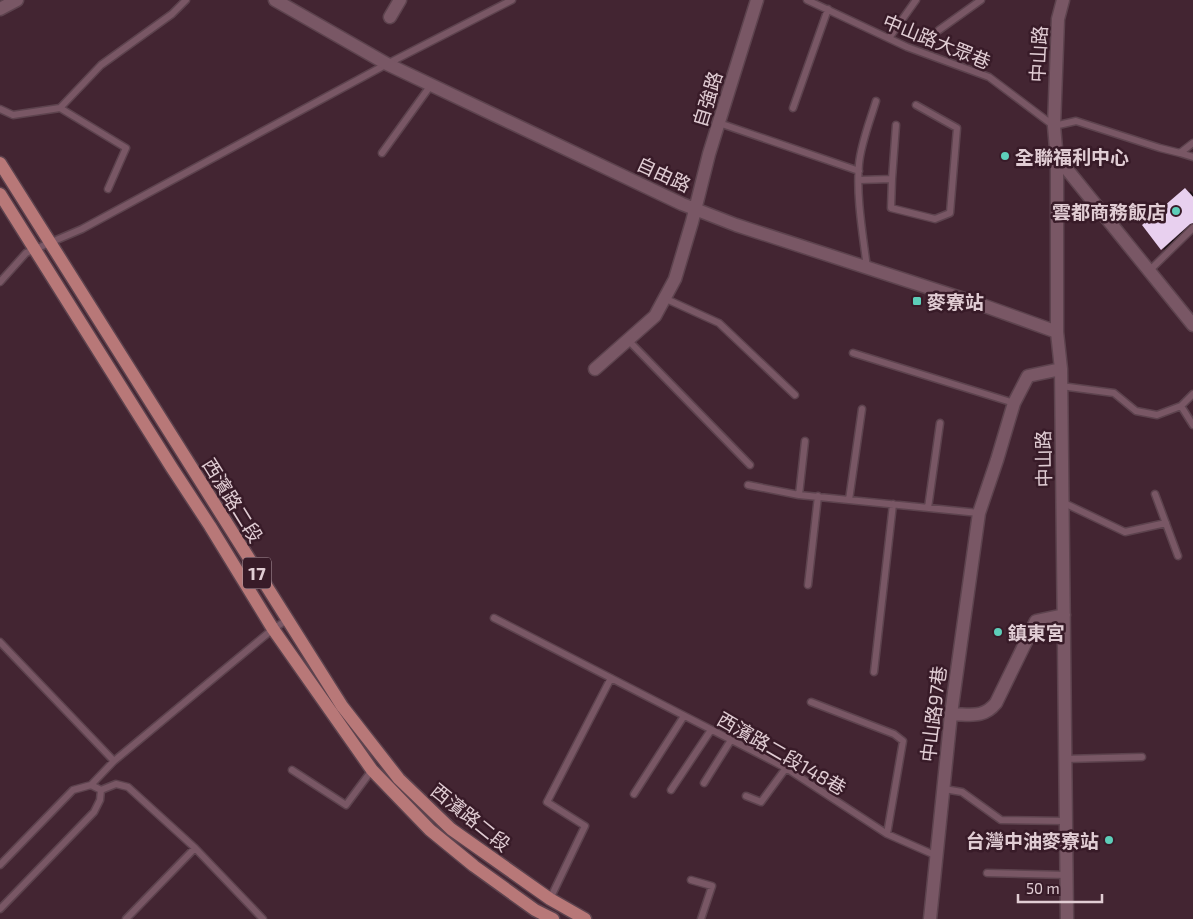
<svg xmlns="http://www.w3.org/2000/svg" width="1193" height="919" viewBox="0 0 1193 919" font-family="'Exo 2','Noto Sans TC',sans-serif">
	<style>
		.building { fill: #e8d0ef; filter: url(#shadow) }
		.lines { fill: none; stroke-linecap: round; stroke-linejoin: round }
		.service-casing { stroke: #5d434e; stroke-width: 9 }
		.minor-casing { stroke: #5d434e; stroke-width: 15 }
		.primary-casing { stroke: #5d434e; stroke-width: 15 }
		.service { stroke: #795765; stroke-width: 6 }
		.minor { stroke: #795765; stroke-width: 12 }
		.primary { stroke: #b87878; stroke-width: 12 }
		.poi-dot { fill: #5dceb9; stroke: #381b28; stroke-width: 2 }
		.labels { text-anchor: middle; dominant-baseline: central; stroke-width: 5; stroke-linejoin: round; paint-order: stroke }
		.shield { fill: #381b28; stroke: #ae98a0; stroke-width: 1 }
		.shield-label { font-size: 18px; font-weight: bold; fill: #e1cdd4 }
		.street-label { font-size: 19px; fill: #e1cdd4; stroke: #381b28 }
		.poi-label { font-size: 19px; font-weight: bold; fill: #e1cdd4; stroke: #381b28; text-anchor: start }
	</style>
	<defs>
		<filter id="shadow"><feDropShadow dx="5.5" dy="3" stdDeviation="0" flood-color="#0009"/></filter>
	</defs>
	<rect width="100%" height="100%" fill="#432532"/>
	<!-- building -->
	<path class="building" d="M1185 188 1193 197V223L1190 224 1161 250 1142 225Z"/>
	<g class="lines">
		<defs>
			<path id="service" d="M807 0 907 47 989 77 1054 126 1076 121 1160 148 1180 153 1193 143
				M939 30 981 0
				M889 38 916 0
				M793 108 828 9
				M0 109 13 115 60 108
				M719 123 859 171
				M382 153 431 85
				M1180 153 1193 157
				M892 179 891 208 935 219 950 213 957 128 916 105
				M859 180 892 179 896 125
				M108 189 126 148 60 108 101 65 172 14 186 0
				M867 268C863 235 856 197 859 164 861 143 870 121 876 101
				M1149 271 1193 228
				M0 282 26 253 82 229 387 64 512 0
				M664 298 719 323 795 395
				M628 340 750 465
				M853 353 1014 403
				M1061 386 1114 393 1136 411 1157 415 1181 406 1193 394
				M1181 406 1193 425
				M748 485 799 495 979 513
				M1155 494 1178 556
				M799 495 805 441
				M849 500 862 409
				M1062 502 1125 532 1166 523
				M928 508 940 423
				M808 585 818 496
				M494 618 786 768 887 834 937 856
				M0 642 114 761
				M874 672 893 504
				M811 702 894 734 903 741 887 834
				M1065 759 1142 757
				M292 770 346 805 372 770
				M704 783 731 740
				M91 785 101 790 116 784 128 787 195 848 263 919
				M944 789 962 792 1001 820 1066 821
				M671 790 711 730
				M634 794 684 716
				M746 796 761 802 786 768
				M0 865 73 790 91 785 114 761 273 629 287 620
				M987 873 1067 875
				M691 880 712 886 701 919
				M550 899 585 826 547 802 611 678
				M0 909 94 812 100 800 101 790
				M126 919 195 848"/>
			<path id="minor" d="M275 0 387 64 682 204 736 225 982 305 1057 332
				M1063 0 1058 19 1054 126 1057 160V332L1061 369 1067 919
				M0 9 17 0
				M390 17 400 0
				M1057 157 1193 325
				M595 369 655 316 675 279 692 222 709 154 757 0
				M951 714C970 714 983 719 996 703L1036 621 1064 615
				M930 919 951 714 979 513 997 460 1014 403 1028 376 1061 369"/>
			<path id="primary" d="M0 163 342 706 399 779 451 829 550 899 585 919
				M0 194 172 468 210 526 273 629 372 770 430 830 474 866 535 910 553 919"/>
		</defs>
		<!-- service casing -->
		<use href="#service" class="service-casing"/>
		<!-- minor casing -->
		<use href="#minor" class="minor-casing"/>
		<!-- primary casing -->
		<use href="#primary" class="primary-casing"/>
		<!-- service -->
		<use href="#service" class="service"/>
		<!-- minor -->
		<use href="#minor" class="minor"/>
		<!-- primary -->
		<use href="#primary" class="primary"/>
	</g>
	<!-- markers -->
	<g class="poi-dot">
		<circle cx="1005" cy="156" r="5"/>
		<circle cx="1176" cy="211" r="5"/>
		<rect x="912" y="296" width="10" height="10" rx="2.5"/>
		<circle cx="998" cy="632" r="5"/>
		<circle cx="1109" cy="840" r="5"/>
	</g>
	<g class="labels">
		<!-- shield labels -->
		<rect class="shield" x="243" y="557.5" width="28" height="31" rx="4"/>
		<g class="shield-label">
			<text x="257" y="573">17</text>
		</g>
		<!-- street labels -->
		<g class="street-label">
			<text transform="translate(937 41) rotate(22)">中山路大眾巷</text>
			<text transform="translate(1038 54) rotate(-87)">中山路</text>
			<text transform="translate(707 99) rotate(-73)">自強路</text>
			<text transform="translate(664 174) rotate(25)">自由路</text>
			<text transform="translate(1043 459) rotate(-91)">中山路</text>
			<text transform="translate(233 500) rotate(58)">西濱路二段</text>
			<text transform="translate(933 714) rotate(-83)">中山路97巷</text>
			<text transform="translate(782 753) rotate(30)">西濱路二段148巷</text>
			<text transform="translate(471 817) rotate(39)">西濱路二段</text>
		</g>
		<!-- poi labels -->
		<g class="poi-label">
			<text x="1015" y="156">全聯福利中心</text>
			<text x="1166" y="211" text-anchor="end">雲都商務飯店</text>
			<text x="927" y="301">麥寮站</text>
			<text x="1008" y="632">鎮東宮</text>
			<text x="1099" y="840" text-anchor="end">台灣中油麥寮站</text>
		</g>
	</g>
	<!-- scale -->
	<path d="M1018 894v8h84v-8" fill="none" stroke="#e1cdd4" stroke-width="2.5"/>
	<text x="1026" y="894" font-size="15" fill="#e1cdd4" stroke="#381b28" stroke-width="4" paint-order="stroke">50 m</text>
</svg>
